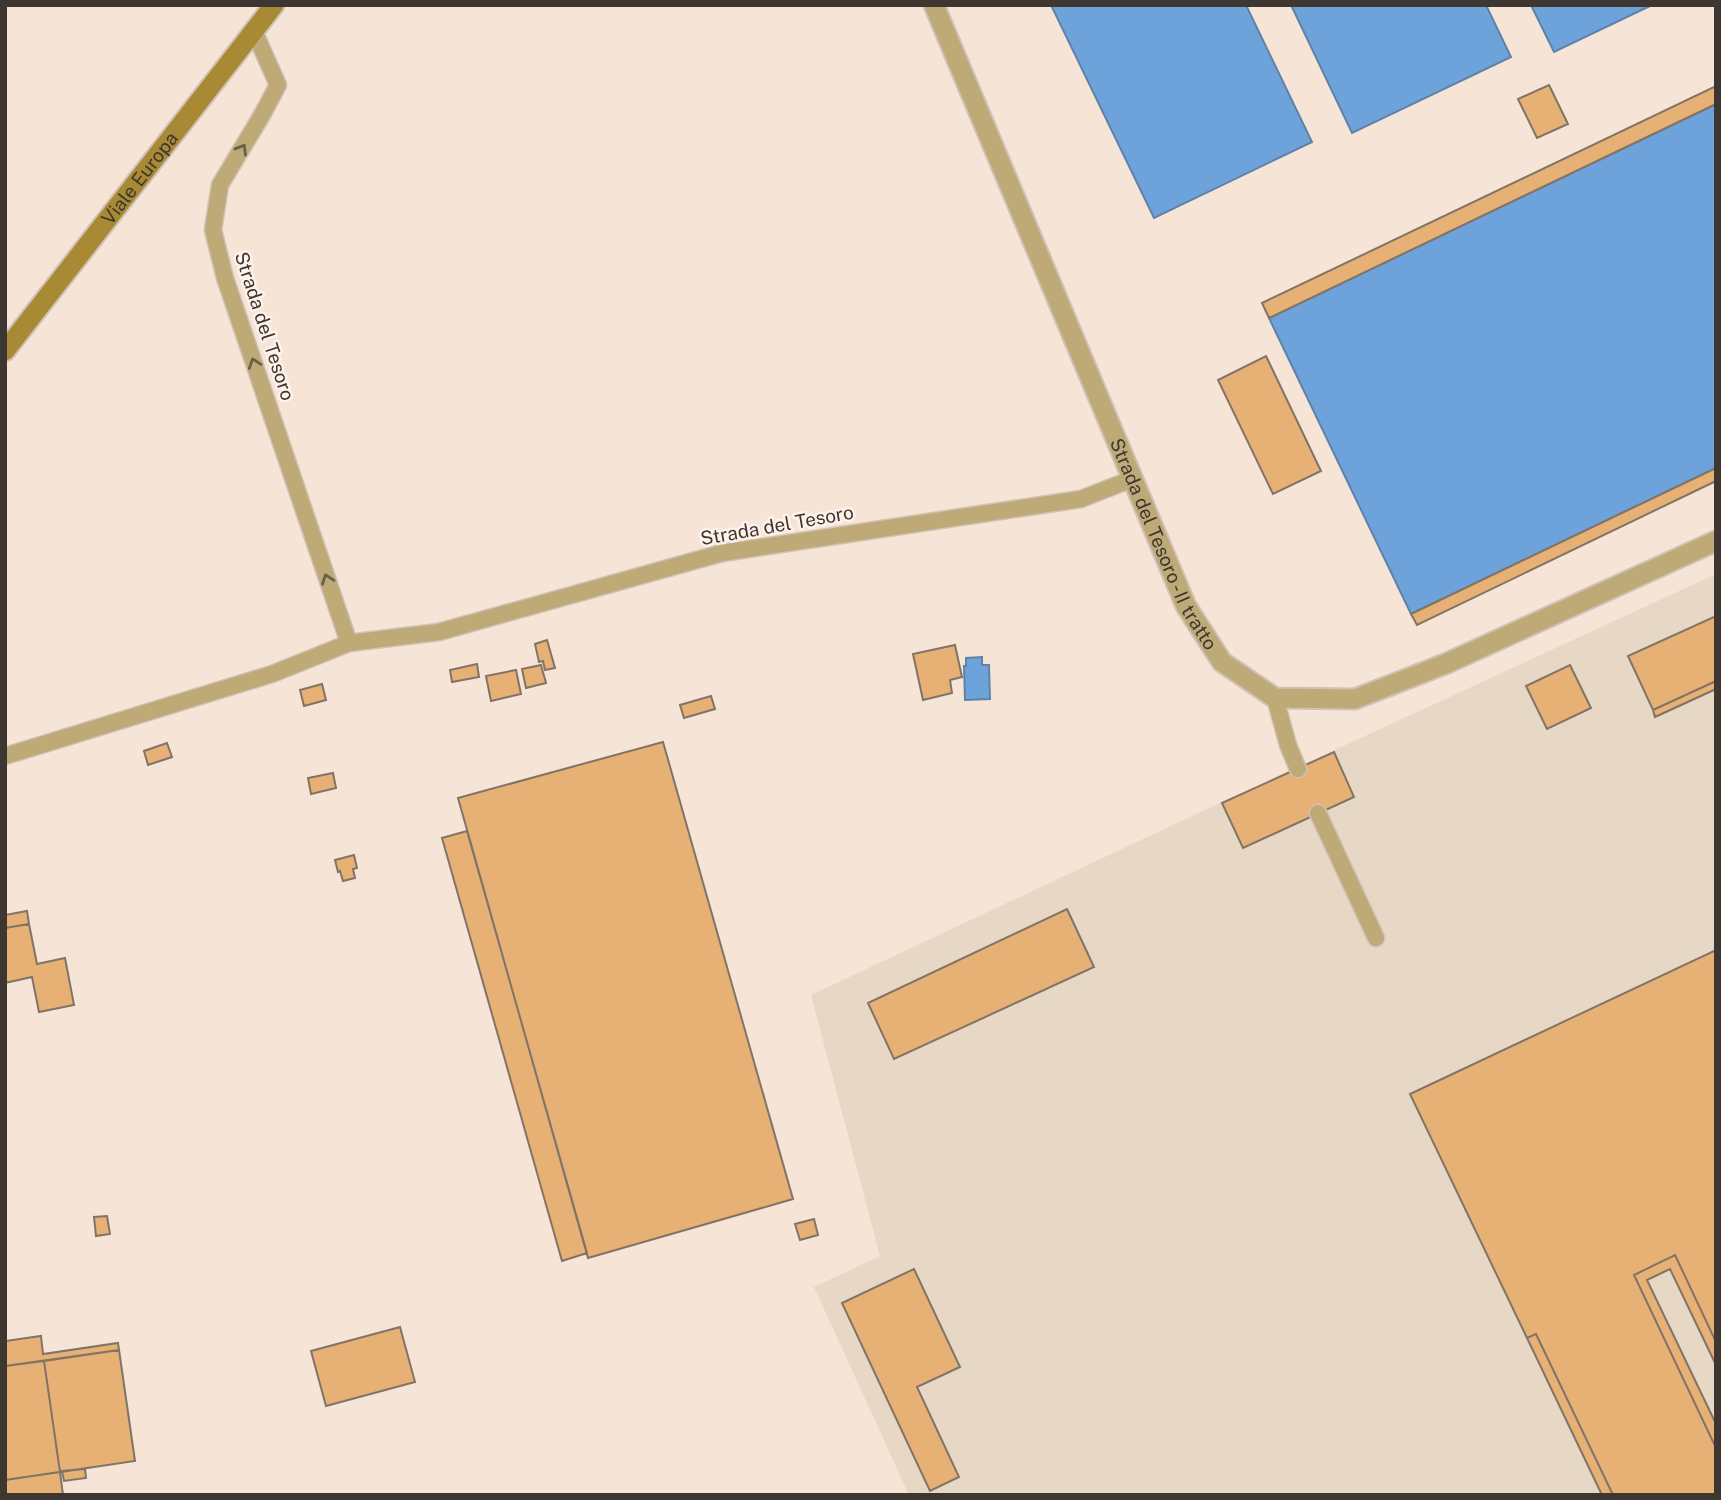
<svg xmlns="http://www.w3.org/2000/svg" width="1721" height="1500" viewBox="0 0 1721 1500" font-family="'Public Sans',sans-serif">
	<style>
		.industrial { fill: #e7d8c6 }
		.water { fill: #6ea2da; stroke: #5f82a7; stroke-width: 2 }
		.building { fill: #e7b075; stroke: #817466; stroke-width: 2 }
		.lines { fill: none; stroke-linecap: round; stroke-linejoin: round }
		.service-casing { stroke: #d1c1b6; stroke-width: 19 }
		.minor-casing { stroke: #d1c1b6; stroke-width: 23 }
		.secondary-casing { stroke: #d1c1b6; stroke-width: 23 }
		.service { stroke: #bdaa77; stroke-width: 16 }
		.minor { stroke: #bdaa77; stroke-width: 19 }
		.secondary { stroke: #a88a35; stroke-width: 19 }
		.oneway { stroke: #6a5f4a }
		.labels { text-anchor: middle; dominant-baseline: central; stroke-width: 5; stroke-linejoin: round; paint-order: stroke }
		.street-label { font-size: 19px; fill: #3d3631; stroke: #fef2eb }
	</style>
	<rect width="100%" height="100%" fill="#f6e4d7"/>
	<!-- industrial -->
	<path class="industrial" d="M1716 574V1495H909L814 1287 880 1256 811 995 1211 807Z"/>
	<!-- water -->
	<path class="water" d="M1051 5H1246L1312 142 1154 218Z
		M1291 5H1486L1511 57 1352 133Z
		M1531 5H1652L1554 52Z
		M1716 104V468L1411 614 1269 318Z
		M982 657V665H989L990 699 965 700 964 666H966V658Z"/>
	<!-- building -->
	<path class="building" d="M1549 85 1568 124 1537 138 1518 99Z
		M1716 86V104L1269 318 1262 303Z
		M1266 356 1321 471 1273 494 1218 380Z
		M1716 468V481L1417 625 1411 614Z
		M1716 616V681L1653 710 1628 656Z
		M547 640 555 668 545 670 543 661 539 662 535 644Z
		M955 645 962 677 950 680 952 693 923 700 913 654Z
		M477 664 479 677 452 682 450 670Z
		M541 665 546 683 526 688 522 669Z
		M1570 665 1591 708 1547 729 1526 686Z
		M516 670 521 694 491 701 486 676Z
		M1716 681V689L1655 717 1653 710Z
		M322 684 326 700 304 706 300 690Z
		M711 696 715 709 684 718 680 705Z
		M663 742 793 1199 588 1258 458 798Z
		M167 743 172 757 148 765 144 751Z
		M1334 752 1354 797 1243 848 1222 803Z
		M333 773 336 788 311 794 308 778Z
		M467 831 587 1253 562 1261 442 838Z
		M354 855 357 868 353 869 355 878 343 881 340 871 338 872 335 860Z
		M1067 909 1094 967 894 1059 868 1003Z
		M27 911 29 924 5 928V915Z
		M29 924 37 964 65 958 74 1005 39 1012 32 977 5 983V928Z
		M1716 950V1342L1675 1255 1634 1275 1716 1448V1495H1613L1536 1334 1527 1338 1410 1094Z
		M107 1216 110 1234 96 1236 94 1217Z
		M814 1219 818 1235 800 1240 795 1224Z
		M1675 1255 1716 1342V1365L1670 1269 1647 1280 1716 1424V1448L1634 1275Z
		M914 1269 960 1367 917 1387 959 1477 930 1491 842 1303Z
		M400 1327 415 1382 326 1406 311 1351Z
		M1536 1334 1613 1495H1602L1527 1338Z
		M41 1336 43 1354 118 1343 119 1350 5 1366V1341Z
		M119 1350 135 1461 60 1472 44 1361Z
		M44 1361 60 1472 5 1480V1366Z
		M85 1469 86 1478 64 1481 62 1471Z
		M60 1472 63 1495H5V1480Z"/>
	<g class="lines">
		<defs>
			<path id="service" d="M254 31 278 85 262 115 220 185 213 230 225 278 349 643
				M1275 698 1288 745 1298 769
				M5 756 272 674 349 643 439 632 722 553 1081 499 1132 479
				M1318 813 1376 938"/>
			<g id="minor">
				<path id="s1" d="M934 5 1186 606 1222 662 1275 698 1355 699 1445 664 1716 541"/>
			</g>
			<g id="secondary">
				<path id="s2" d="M5 351 274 5"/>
			</g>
		</defs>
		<!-- service casing -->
		<use href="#service" class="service-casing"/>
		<!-- minor casing -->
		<use href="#minor" class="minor-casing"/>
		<!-- secondary casing -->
		<use href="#secondary" class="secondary-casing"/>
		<!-- service -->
		<use href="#service" class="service"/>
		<!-- minor -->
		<use href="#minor" class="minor"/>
		<!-- secondary -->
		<use href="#secondary" class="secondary"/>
	</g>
	<!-- one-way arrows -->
	<defs><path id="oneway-chevron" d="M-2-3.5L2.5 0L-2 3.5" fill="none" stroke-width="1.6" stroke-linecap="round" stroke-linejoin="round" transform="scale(1.75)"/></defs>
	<g class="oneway">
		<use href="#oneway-chevron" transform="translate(242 149) rotate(-59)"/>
		<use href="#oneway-chevron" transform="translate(254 363) rotate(-109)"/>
		<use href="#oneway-chevron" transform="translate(327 579) rotate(-109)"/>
	</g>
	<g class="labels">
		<!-- street labels -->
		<g class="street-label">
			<text stroke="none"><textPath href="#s2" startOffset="219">Viale Europa</textPath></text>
			<text transform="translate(265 326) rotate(72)">Strada del Tesoro</text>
			<text transform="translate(777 525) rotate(-10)">Strada del Tesoro</text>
			<text stroke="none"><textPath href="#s1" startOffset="586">Strada del Tesoro - II tratto</textPath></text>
		</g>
	</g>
	<!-- border -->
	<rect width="1721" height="1500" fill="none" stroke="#3d3631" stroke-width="14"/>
</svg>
